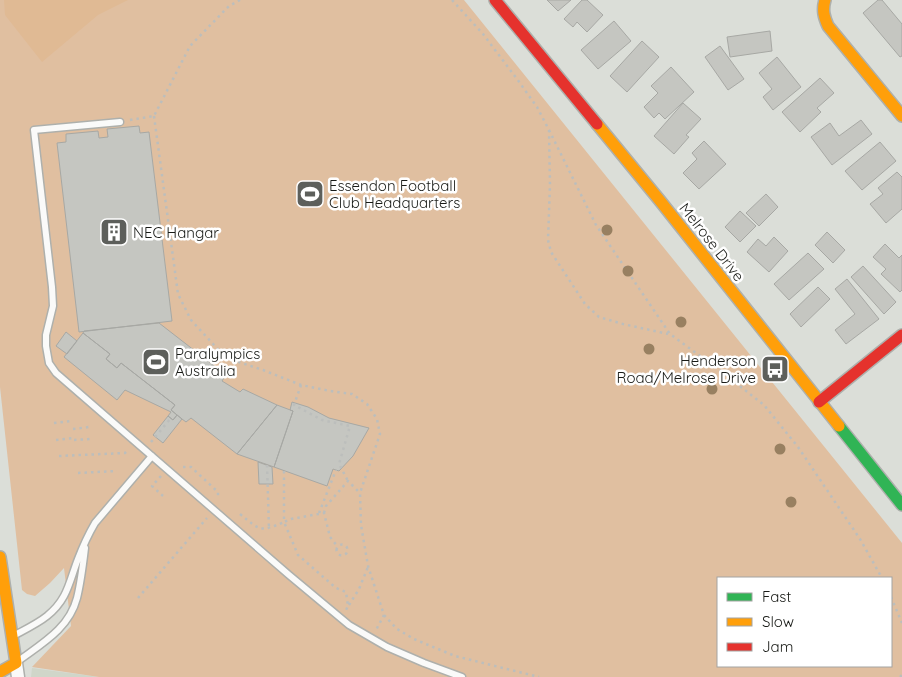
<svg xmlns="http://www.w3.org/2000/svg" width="902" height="677" viewBox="0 0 902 677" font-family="Quicksand,sans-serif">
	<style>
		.built { fill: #d0d6c9 }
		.green { fill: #e0bfa0; fill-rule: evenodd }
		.forest { fill: #e0ba94 }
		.building { fill: #c5c6c1; stroke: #a7a8a4 }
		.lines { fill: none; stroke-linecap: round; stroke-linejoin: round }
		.lane-casing { stroke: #aeb0ac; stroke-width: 9 }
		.street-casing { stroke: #aeb0ac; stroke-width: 15 }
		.fast-casing { stroke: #aeb0ac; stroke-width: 14 }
		.slow-casing { stroke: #aeb0ac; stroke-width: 14 }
		.jam-casing { stroke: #aeb0ac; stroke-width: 14 }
		.path { stroke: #bcbebc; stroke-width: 2.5; stroke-dasharray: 2.5 4; stroke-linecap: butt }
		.lane { stroke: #fafaf9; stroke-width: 6 }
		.street { stroke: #fafaf9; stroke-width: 12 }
		.fast { stroke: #30b455; stroke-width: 11 }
		.slow { stroke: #ff9f0a; stroke-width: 11 }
		.jam { stroke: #e5322d; stroke-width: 11 }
		.tree { fill: #988061 }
		.labels { text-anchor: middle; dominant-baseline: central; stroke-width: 5; stroke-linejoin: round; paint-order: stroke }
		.poi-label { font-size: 15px; fill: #191b17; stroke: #fff; text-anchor: start }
		.street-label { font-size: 15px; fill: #191b17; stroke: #fff }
	</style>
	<rect width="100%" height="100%" fill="#dbded8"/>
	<!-- built -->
	<path class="built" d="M32 668 99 677H31Z"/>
	<!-- green -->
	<path class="green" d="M0 0H464L902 543V677H99L32 667 71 626 64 568 50 583 35 596 27 594 22 590 0 387ZM718 578H891V666H718Z"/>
	<!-- forest -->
	<path class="forest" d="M4 0H128L98 15 42 62 5 15Z"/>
	<!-- building -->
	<path class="building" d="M547 0H571L558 11Z
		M582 0H587L603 15 587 32 577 22 573 27 564 19Z
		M878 0H882L902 24V56L900 57 863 13Z
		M614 21 631 41 598 69 581 50Z
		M770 31 772 51 730 57 727 37Z
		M642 41 659 57 627 92 610 76Z
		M720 46 744 79 728 90 705 57Z
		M777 57 801 87 773 110 763 97 772 89 759 73Z
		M671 67 694 92 665 119 659 113 654 118 644 107 658 93 651 86Z
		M820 78 834 93 817 108 821 112 800 132 782 112Z
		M683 103 701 119 686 135 689 137 674 154 654 136Z
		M861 120 872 134 832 165 811 137 830 123 839 136Z
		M139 126 140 133 149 132 172 321 79 332 57 143 66 142V134L98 131 99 138 108 137 107 129Z
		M704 141 726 164 699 189 683 173 697 159 692 153Z
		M880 142 896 161 862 190 845 171Z
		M897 172 902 177V209L886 223 870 204 883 194 878 188Z
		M766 194 778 207 759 226 746 213Z
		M740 211 756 226 740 242 725 227Z
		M827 232 845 250 833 263 815 245Z
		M774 237 788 251 769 272 747 252 758 239 766 246Z
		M885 244 899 258 902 255V290L900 292 881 274 886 269 873 257Z
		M808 253 824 269 789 300 774 284Z
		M863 266 896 302 884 314 851 277Z
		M847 279 879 319 846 344 835 330 855 314 835 289Z
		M818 287 830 299 801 327 790 314Z
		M159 323 226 375 222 381 240 392 243 389 277 405 237 454 191 418 186 422 182 419 171 410 175 405 121 363 117 368 106 359 110 354 83 333 84 331Z
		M66 332 77 341 67 354 56 346Z
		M83 333 110 354 106 359 117 368 121 363 175 405 171 410 177 415 173 420 168 416 171 412 125 390 117 400 64 357Z
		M292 402 308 407 329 418 369 428 353 456 339 471 333 469 327 486 274 467 293 411 290 410Z
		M277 405 293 411 274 467 237 454Z
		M177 415 182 419 163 443 153 435 168 416 173 420Z
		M258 462 272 467 273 484H259Z"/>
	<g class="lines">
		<defs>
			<path id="lane" d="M120 122 34 130 52 287 53 306 46 335V346L49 363 56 373 289 575 349 625 387 647 424 663 462 677
				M13 636C24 630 37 624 47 616 68 599 69 582 78 559 83 546 88 535 95 523L152 456
				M17 662C41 644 69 629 77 598 81 582 83 565 85 548"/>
			<path id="street" d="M16 663 18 677"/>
			<path id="fast" d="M839 426 902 505"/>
			<path id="slow" d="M825 0C822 10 824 17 828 26L902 116
				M597 124 661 202 839 426
				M0 557 16 663 0 672"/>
			<path id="jam" d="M495 0 597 124
				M819 402 902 335"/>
		</defs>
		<!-- lane casing -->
		<use href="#lane" class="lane-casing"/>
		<!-- street casing -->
		<use href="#street" class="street-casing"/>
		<!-- fast casing -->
		<use href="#fast" class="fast-casing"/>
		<!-- slow casing -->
		<use href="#slow" class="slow-casing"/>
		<!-- jam casing -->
		<use href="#jam" class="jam-casing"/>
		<!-- path -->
		<path class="path" d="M452 0 483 34 517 79 537 107 549 130 550 185 548 240 551 252 585 304 599 317 623 324 668 334
			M154 116 178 294 191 320 226 358 263 370 301 385 330 391 352 394 367 404 377 419 380 434 360 493 361 525 368 566 384 615 376 630
			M130 120 154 116 190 46 229 6 240 0
			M549 130 596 225 670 334 722 372 764 405 798 447 860 539 882 578
			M301 385 294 405 322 420 350 426 339 464 348 481
			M54 423 72 421
			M73 429 89 427
			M56 440 74 438
			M74 440 90 439
			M151 442 171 418
			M59 456 125 453 128 450
			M267 465 269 529
			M183 467H191L218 492V499
			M284 471V522L291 519 324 513 330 537 338 547
			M78 473 117 471
			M161 476 152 486 163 496
			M319 513 336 470
			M324 513 326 506 348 481 360 493
			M240 514C260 530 259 533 284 522L298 555 336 588 346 592 348 606 346 610
			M336.5 550a5.5 5.5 0 1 1 11 0a5.5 5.5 0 1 1-11 0Z
			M891 597 902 623
			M138 598 207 518
			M349 605 359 589 368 567
			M384 615 397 629 414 639 455 656 539 677
			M900 677 902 675"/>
		<!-- lane -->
		<use href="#lane" class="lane"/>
		<!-- street -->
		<use href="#street" class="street"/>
		<!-- fast -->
		<use href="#fast" class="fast"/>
		<!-- slow -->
		<use href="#slow" class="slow"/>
		<!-- jam -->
		<use href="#jam" class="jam"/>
	</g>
	<!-- trees -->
	<g class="tree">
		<circle cx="607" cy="230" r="5.5"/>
		<circle cx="628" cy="271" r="5.5"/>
		<circle cx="681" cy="322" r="5.5"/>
		<circle cx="649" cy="349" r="5.5"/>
		<circle cx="712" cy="389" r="5.5"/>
		<circle cx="780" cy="449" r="5.5"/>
		<circle cx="791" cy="502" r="5.5"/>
	</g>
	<!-- icons -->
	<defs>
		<symbol id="stadium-square" viewBox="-11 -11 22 22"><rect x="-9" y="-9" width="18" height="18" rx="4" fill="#5d5f5b" stroke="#fff"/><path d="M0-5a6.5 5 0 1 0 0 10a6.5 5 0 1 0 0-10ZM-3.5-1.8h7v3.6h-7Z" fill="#fff"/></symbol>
		<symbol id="building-square" viewBox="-11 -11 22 22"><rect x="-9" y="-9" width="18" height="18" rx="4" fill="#5d5f5b" stroke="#fff"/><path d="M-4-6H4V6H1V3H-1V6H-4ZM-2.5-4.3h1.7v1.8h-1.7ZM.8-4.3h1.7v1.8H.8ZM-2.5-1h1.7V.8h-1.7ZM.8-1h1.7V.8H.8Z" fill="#fff"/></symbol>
		<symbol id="bus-square" viewBox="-11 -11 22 22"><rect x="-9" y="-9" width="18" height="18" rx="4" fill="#5d5f5b" stroke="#fff"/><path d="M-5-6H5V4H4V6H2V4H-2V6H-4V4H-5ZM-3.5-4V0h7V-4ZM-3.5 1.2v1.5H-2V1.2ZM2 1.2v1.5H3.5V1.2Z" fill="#fff"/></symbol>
	</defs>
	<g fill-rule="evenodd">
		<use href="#stadium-square" x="294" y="178" width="32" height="32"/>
		<use href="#building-square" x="98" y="216" width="32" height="32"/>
		<use href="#stadium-square" x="140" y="346" width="32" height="32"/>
		<use href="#bus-square" x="759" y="353" width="32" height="32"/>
	</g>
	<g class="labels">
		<!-- poi labels -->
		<g class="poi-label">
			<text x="329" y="185">Essendon Football<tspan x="329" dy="17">Club Headquarters</tspan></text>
			<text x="133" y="232">NEC Hangar</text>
			<text x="175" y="353">Paralympics<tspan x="175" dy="17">Australia</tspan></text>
			<text x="756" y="360" text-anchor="end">Henderson<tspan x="756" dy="17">Road/Melrose Drive</tspan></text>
		</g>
		<!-- street labels -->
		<g class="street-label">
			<text transform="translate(712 242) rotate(52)">Melrose Drive</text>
		</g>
	</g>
	<!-- legend -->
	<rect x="717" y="577" width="175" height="90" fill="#ffffff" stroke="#a3a4a2"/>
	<rect x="727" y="593" width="25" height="8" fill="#30b455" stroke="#a3a4a2"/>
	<text x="762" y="602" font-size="15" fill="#191b17">Fast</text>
	<rect x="727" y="618" width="25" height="8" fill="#ff9f0a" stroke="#a3a4a2"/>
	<text x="762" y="627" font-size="15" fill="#191b17">Slow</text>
	<rect x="727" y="643" width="25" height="8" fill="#e5322d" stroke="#a3a4a2"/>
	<text x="762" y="652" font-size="15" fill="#191b17">Jam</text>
</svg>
